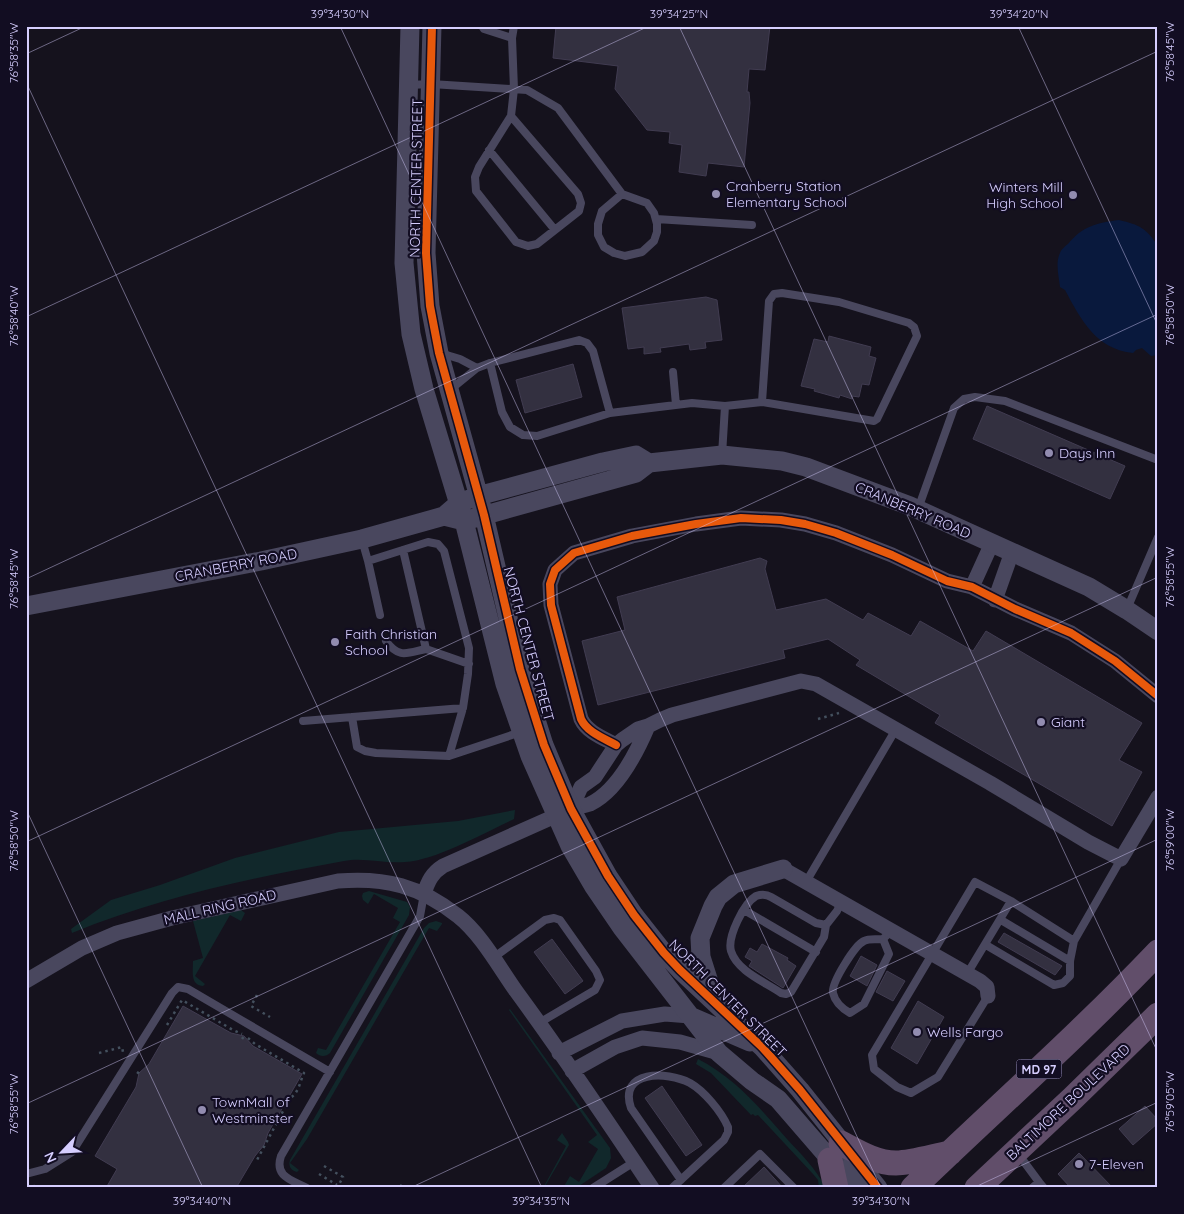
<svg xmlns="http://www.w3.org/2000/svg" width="1184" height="1214" viewBox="0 0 1184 1214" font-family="Quicksand,sans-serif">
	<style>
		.green { fill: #11282b }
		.water { fill: #09193d }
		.building { fill: #333040; stroke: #413c51 }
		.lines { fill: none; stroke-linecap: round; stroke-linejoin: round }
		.path { stroke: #44505e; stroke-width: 2.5; stroke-dasharray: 2.5 4; stroke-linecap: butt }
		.service { stroke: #49475e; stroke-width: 8 }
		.minor { stroke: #49475e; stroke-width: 15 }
		.tertiary { stroke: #49475e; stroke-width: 19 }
		.trunk { stroke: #614e6a; stroke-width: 25 }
		.cycleway-casing { stroke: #120d22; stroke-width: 11 }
		.cycleway { stroke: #e8590c; stroke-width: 8 }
		.ticks { fill: none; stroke: #d6ceff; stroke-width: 1; stroke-opacity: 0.45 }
		.poi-dot { fill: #928cb0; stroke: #120d22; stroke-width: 2 }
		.labels { text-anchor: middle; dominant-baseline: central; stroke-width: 4.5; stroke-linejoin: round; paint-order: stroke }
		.shield { fill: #120d22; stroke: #9b94bd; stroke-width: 1 }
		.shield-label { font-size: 12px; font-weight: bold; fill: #d6ceff }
		.street-label { font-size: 14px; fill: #d6ceff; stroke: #120d22 }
		.poi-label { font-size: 14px; fill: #d6ceff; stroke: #120d22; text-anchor: start }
		.neatline { fill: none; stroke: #d6ceff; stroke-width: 2 }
		.ticks-label { font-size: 12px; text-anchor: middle; fill: #d6ceff }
	</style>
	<rect width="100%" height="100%" fill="#15121d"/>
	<!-- green -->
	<path class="green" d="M515 810 514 819C484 833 436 860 405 862 385 864 364 857 344 861 251 878 160 897 72 933L71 929 111 900 160 885 235 858 339 832 458 821Z
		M369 891 407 902 410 907 409 915 330 1053C326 1057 320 1057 316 1053L318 1048 326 1050 400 922 393 918 398 908 374 894 368 904 363 900 362 896 363 893Z
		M241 910 245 913 241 921 230 915 195 976 205 984 203 986C190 985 193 971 193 961L203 958 193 921Z
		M436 921 442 923V924L437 931 429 928 307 1139 290 1163 299 1170 297 1172C291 1171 288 1166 290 1160L424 928 429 923Z
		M510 1009 610 1148 611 1158 606 1168 576 1188H563L570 1176 579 1182 598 1149 588 1142 597 1135 509 1010Z
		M698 1059C735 1078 760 1108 787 1139 801 1154 816 1169 826 1188H819L818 1180 813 1174 758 1115 755 1116 753 1114 751 1115 711 1073 696 1064Z
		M562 1133 568 1142 569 1145 544 1188H543L566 1146 557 1140Z"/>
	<!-- water -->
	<path class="water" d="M1119 220C1140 225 1146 228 1158 246V355L1151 356 1142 348 1136 350 1133 353C1096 349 1081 320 1065 290L1060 287C1059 277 1055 263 1060 253 1061 250 1065 246 1068 244 1083 226 1096 223 1119 220Z"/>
	<!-- building -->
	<path class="building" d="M556 26H770L765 70 749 69 747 92H749L750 103 744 167 708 163 706 176 679 172 682 145 669 143 670 132 647 130 615 89 618 66 553 58Z
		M706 297 717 300 722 340 705 342 706 348 690 350 689 344 660 348 661 352 644 354V347L628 349 622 308Z
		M829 336 871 347 869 356 876 358 869 385 862 384 859 397 852 396V399L840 395 839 398 814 391 815 389 801 386 814 339 828 342Z
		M573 364 582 397 525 413 516 380Z
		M987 406 1125 466 1110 499 973 439Z
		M760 558 767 561 765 569 776 610 826 599 863 620 868 613 911 636 920 621 973 651 986 631 1142 723 1119 760 1142 772 1112 826 935 723 940 715 856 665 860 660 828 639 783 650 785 658 598 705 582 641 625 630 617 597Z
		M1004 933 1062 966 1055 975 998 942Z
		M552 939 583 981 565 994 534 952Z
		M762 944 788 958 787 960 796 966 783 988 749 966 752 961 745 957 750 948 757 952Z
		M861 956 877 965 867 986 850 976Z
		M887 971 905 981 893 1001 876 992Z
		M918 1001 944 1017 917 1064 891 1048Z
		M183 1006 231 1033 244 1036 253 1046 302 1074 268 1133 264 1145 255 1156 236 1188H106L117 1169 95 1156 136 1087 139 1073 149 1064Z
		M662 1086 702 1145 686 1156 645 1098Z
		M1145 1106 1158 1120V1123L1133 1145 1119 1129Z
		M1079 1153 1113 1188H1071L1058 1174Z
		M764 1167 783 1188H742Z"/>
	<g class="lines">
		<!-- path -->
		<path class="path" d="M818 719 839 713
			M257 995 251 1006 270 1017
			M167 1025 182 1000 233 1030 242 1034
			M248 1038 255 1044 304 1073C300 1081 299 1093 290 1098L257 1160
			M242 1039 245 1035
			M99 1053 122 1047 123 1052
			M137 1072 142 1076
			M324 1166 343 1177 337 1188
			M319 1174 337 1185
			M400 1185 404 1188
			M26 1187 36 1186 49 1188"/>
		<!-- service -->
		<path class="service" d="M482 26 484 29 512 38
			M409 85 431 84 527 90 558 108 622 194 647 203 654 213 657 224V232L654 241 642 252 625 256 614 253 604 247 598 235V224L602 211 622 194
			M511 116 578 194 581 203 579 211 537 244 528 246 516 242 476 191 475 177 479 167 511 116 514 89 512 38 514 26
			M489 150 555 230
			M656 219 752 225
			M440 353 460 359 477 368 450 390
			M490 363 502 412 510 427 523 435 537 436 610 413
			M477 368 490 363 579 340 587 343 593 351 610 413 692 403 725 406 762 402 874 421 877 419 917 336 914 327 909 323 839 302 782 293 774 294 769 301 762 402
			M673 372 676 405
			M722 455 725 406
			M918 509 954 408 964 399 975 397 1005 401 1158 460
			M403 550 426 649 469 664
			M368 561 380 615
			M1127 609 1158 537
			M386 641C399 659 407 653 426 649
			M352 717 357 747 365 751 376 753 449 756 521 732
			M303 721 463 708 468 674 469 648 444 551 438 544 428 542 368 561 362 540
			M449 756 463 708
			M806 882 896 729
			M744 910 816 952
			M1001 920 1070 961
			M826 925 816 923 771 897C766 894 762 894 756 896 744 903 727 937 731 951 737 971 765 982 781 993L786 994 791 992 824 937 826 925 837 911 841 902
			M883 939 889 954 864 1004 850 1013C843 1009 835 1002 833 993 831 983 855 945 864 941 870 938 877 940 883 939L891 931
			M986 945 1054 985 1063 983 1070 976V961L1074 941 1121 859
			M493 958 545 920 554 918 560 920 596 971 600 980 595 990 539 1023
			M967 974 1011 901
			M988 996 938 1077 911 1093 897 1087 874 1069 872 1055 975 882 1011 901 1074 941
			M1019 1155 1039 1182
			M26 1174 45 1169 72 1152 172 993 178 987 188 989 330 1072
			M307 1188C292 1180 274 1177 281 1156L420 916 424 894
			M593 1188 634 1162
			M672 1188 724 1140 728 1132V1127C721 1111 704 1091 690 1083 667 1071 618 1070 631 1108L681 1180
			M724 1188 760 1154 794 1188
			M1032 1188 1039 1182 1044 1188"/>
		<!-- minor -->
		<path class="minor" d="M972 587 992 543
			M995 600 1012 552
			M616 745C603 738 587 732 581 719L551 605 550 584 555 570 574 553 632 536 696 524 741 518 781 520 805 524 836 533 892 555 947 581 972 587 1015 609 1071 633 1115 661 1158 696
			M571 809 581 787 595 777 616 745 622 740 638 729 648 726 660 720 672 715 801 681 816 684 990 783 1088 842 1121 859 1158 797
			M783 869 980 981 987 987 988 996
			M424 894C428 881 432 873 443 866L571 809C577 807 584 806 590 804 617 791 637 752 648 726
			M26 981 82 948 117 933 172 918 338 881C385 877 420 886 458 916 481 934 499 967 516 991 563 1055 608 1122 652 1188
			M559 1053 622 1021 665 1014 690 1016
			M572 1071 615 1047 642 1038 680 1042 719 1053"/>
		<!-- tertiary -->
		<path class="tertiary" d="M410 26 404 263 411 334 424 389 464 521 505 684 530 756 570 846 594 887 622 928 719 1053 752 1081 778 1099 855 1188
			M432 26 426 253 430 306 439 353 484 515 520 669 544 745 571 809 608 876 634 915 664 953 680 970 762 1047 800 1090 878 1188
			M444 516 464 521 636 473 649 463 722 455 782 461 806 467 910 506 1089 587 1127 610 1158 631
			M26 606 261 561 362 539 444 516 459 503 478 496 603 462 636 455 649 463
			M715 1001 701 957 700 938 713 906 718 897 734 884 783 869
			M692 1017 750 1042"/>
		<!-- trunk -->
		<path class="trunk" d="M841 1143C858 1152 876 1163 896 1163 911 1163 934 1156 950 1153
			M830 1160 836 1188
			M913 1188C995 1109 1080 1034 1158 952
			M977 1188 1073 1098 1158 1015"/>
		<defs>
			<path id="cycleway" d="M432 26 426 253 430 306 439 353 484 515 520 669 544 745 571 809 608 876 634 915 664 953 680 970 762 1047 800 1090 878 1188
				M616 745C603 738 587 732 581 719L551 605 550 584 555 570 574 553 632 536 696 524 741 518 781 520 805 524 836 533 892 555 947 581 972 587 1015 609 1071 633 1115 661 1158 696"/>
		</defs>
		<!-- cycleway casing -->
		<use href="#cycleway" class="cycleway-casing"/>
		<!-- cycleway -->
		<use href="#cycleway" class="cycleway"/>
	</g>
	<!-- ticks -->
	<path class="ticks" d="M340 26 881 1188M679 26 1158 1053M1018 26 1158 326M26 54 86 26M26 82 542 1188M26 317 649 26M26 579 1158 51M26 809 203 1188M26 842 1158 314M26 1104 1158 577M410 1188 1158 839M973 1188 1158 1102"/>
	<!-- markers -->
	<g class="poi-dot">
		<circle cx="716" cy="194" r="5"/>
		<circle cx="1073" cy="195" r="5"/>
		<circle cx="1049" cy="453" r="5"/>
		<circle cx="335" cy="642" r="5"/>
		<circle cx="1041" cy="722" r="5"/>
		<circle cx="917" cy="1032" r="5"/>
		<circle cx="202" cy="1110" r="5"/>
		<circle cx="1079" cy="1164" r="5"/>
	</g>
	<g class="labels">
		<!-- shield labels -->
		<rect class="shield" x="1016.5" y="1059.5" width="45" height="19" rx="4"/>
		<g class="shield-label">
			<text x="1039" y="1069">MD 97</text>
		</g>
		<!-- street labels -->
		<g class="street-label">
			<text transform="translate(416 178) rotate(-89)">NORTH CENTER STREET</text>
			<text transform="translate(913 510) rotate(23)">CRANBERRY ROAD</text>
			<text transform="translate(236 565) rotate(-11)">CRANBERRY ROAD</text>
			<text transform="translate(529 644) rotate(75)">NORTH CENTER STREET</text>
			<text transform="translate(220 907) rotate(-13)">MALL RING ROAD</text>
			<text transform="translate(728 998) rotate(45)">NORTH CENTER STREET</text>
			<text transform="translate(1068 1102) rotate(-43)">BALTIMORE BOULEVARD</text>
		</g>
		<!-- poi labels -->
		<g class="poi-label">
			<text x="726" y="186">Cranberry Station<tspan x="726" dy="16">Elementary School</tspan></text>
			<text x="1063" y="187" text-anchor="end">Winters Mill<tspan x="1063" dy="16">High School</tspan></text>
			<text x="1059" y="453">Days Inn</text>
			<text x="345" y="634">Faith Christian<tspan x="345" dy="16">School</tspan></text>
			<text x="1051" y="722">Giant</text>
			<text x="927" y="1032">Wells Fargo</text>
			<text x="212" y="1102">TownMall of<tspan x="212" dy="16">Westminster</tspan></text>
			<text x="1089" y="1164">7-Eleven</text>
		</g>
	</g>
	<!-- border -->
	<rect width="1184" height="1214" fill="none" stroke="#120d22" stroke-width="55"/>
	<!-- north arrow -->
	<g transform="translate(62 1152) rotate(245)" stroke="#120d22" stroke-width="4" paint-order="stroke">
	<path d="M0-4L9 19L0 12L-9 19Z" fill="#d6ceff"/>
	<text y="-8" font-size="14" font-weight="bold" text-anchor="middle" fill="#d6ceff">N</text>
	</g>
	<rect x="28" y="28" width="1128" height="1158" class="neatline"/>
	<g class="ticks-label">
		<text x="340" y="18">39°34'30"N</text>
		<text x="679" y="18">39°34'25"N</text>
		<text x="1019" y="18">39°34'20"N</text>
		<text transform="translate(1170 52) rotate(-90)" y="4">76°58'45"W</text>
		<text transform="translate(14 53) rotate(-90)" y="4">76°58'35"W</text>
		<text transform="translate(1170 315) rotate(-90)" y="4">76°58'50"W</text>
		<text transform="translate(14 316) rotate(-90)" y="4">76°58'40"W</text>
		<text transform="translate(1170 577) rotate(-90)" y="4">76°58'55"W</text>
		<text transform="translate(14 579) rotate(-90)" y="4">76°58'45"W</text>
		<text transform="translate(1170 840) rotate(-90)" y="4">76°59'00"W</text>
		<text transform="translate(14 841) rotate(-90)" y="4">76°58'50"W</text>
		<text transform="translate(1170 1102) rotate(-90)" y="4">76°59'05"W</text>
		<text transform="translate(14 1104) rotate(-90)" y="4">76°58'55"W</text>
		<text x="202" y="1205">39°34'40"N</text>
		<text x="541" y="1205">39°34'35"N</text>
		<text x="881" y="1205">39°34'30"N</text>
	</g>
</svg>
